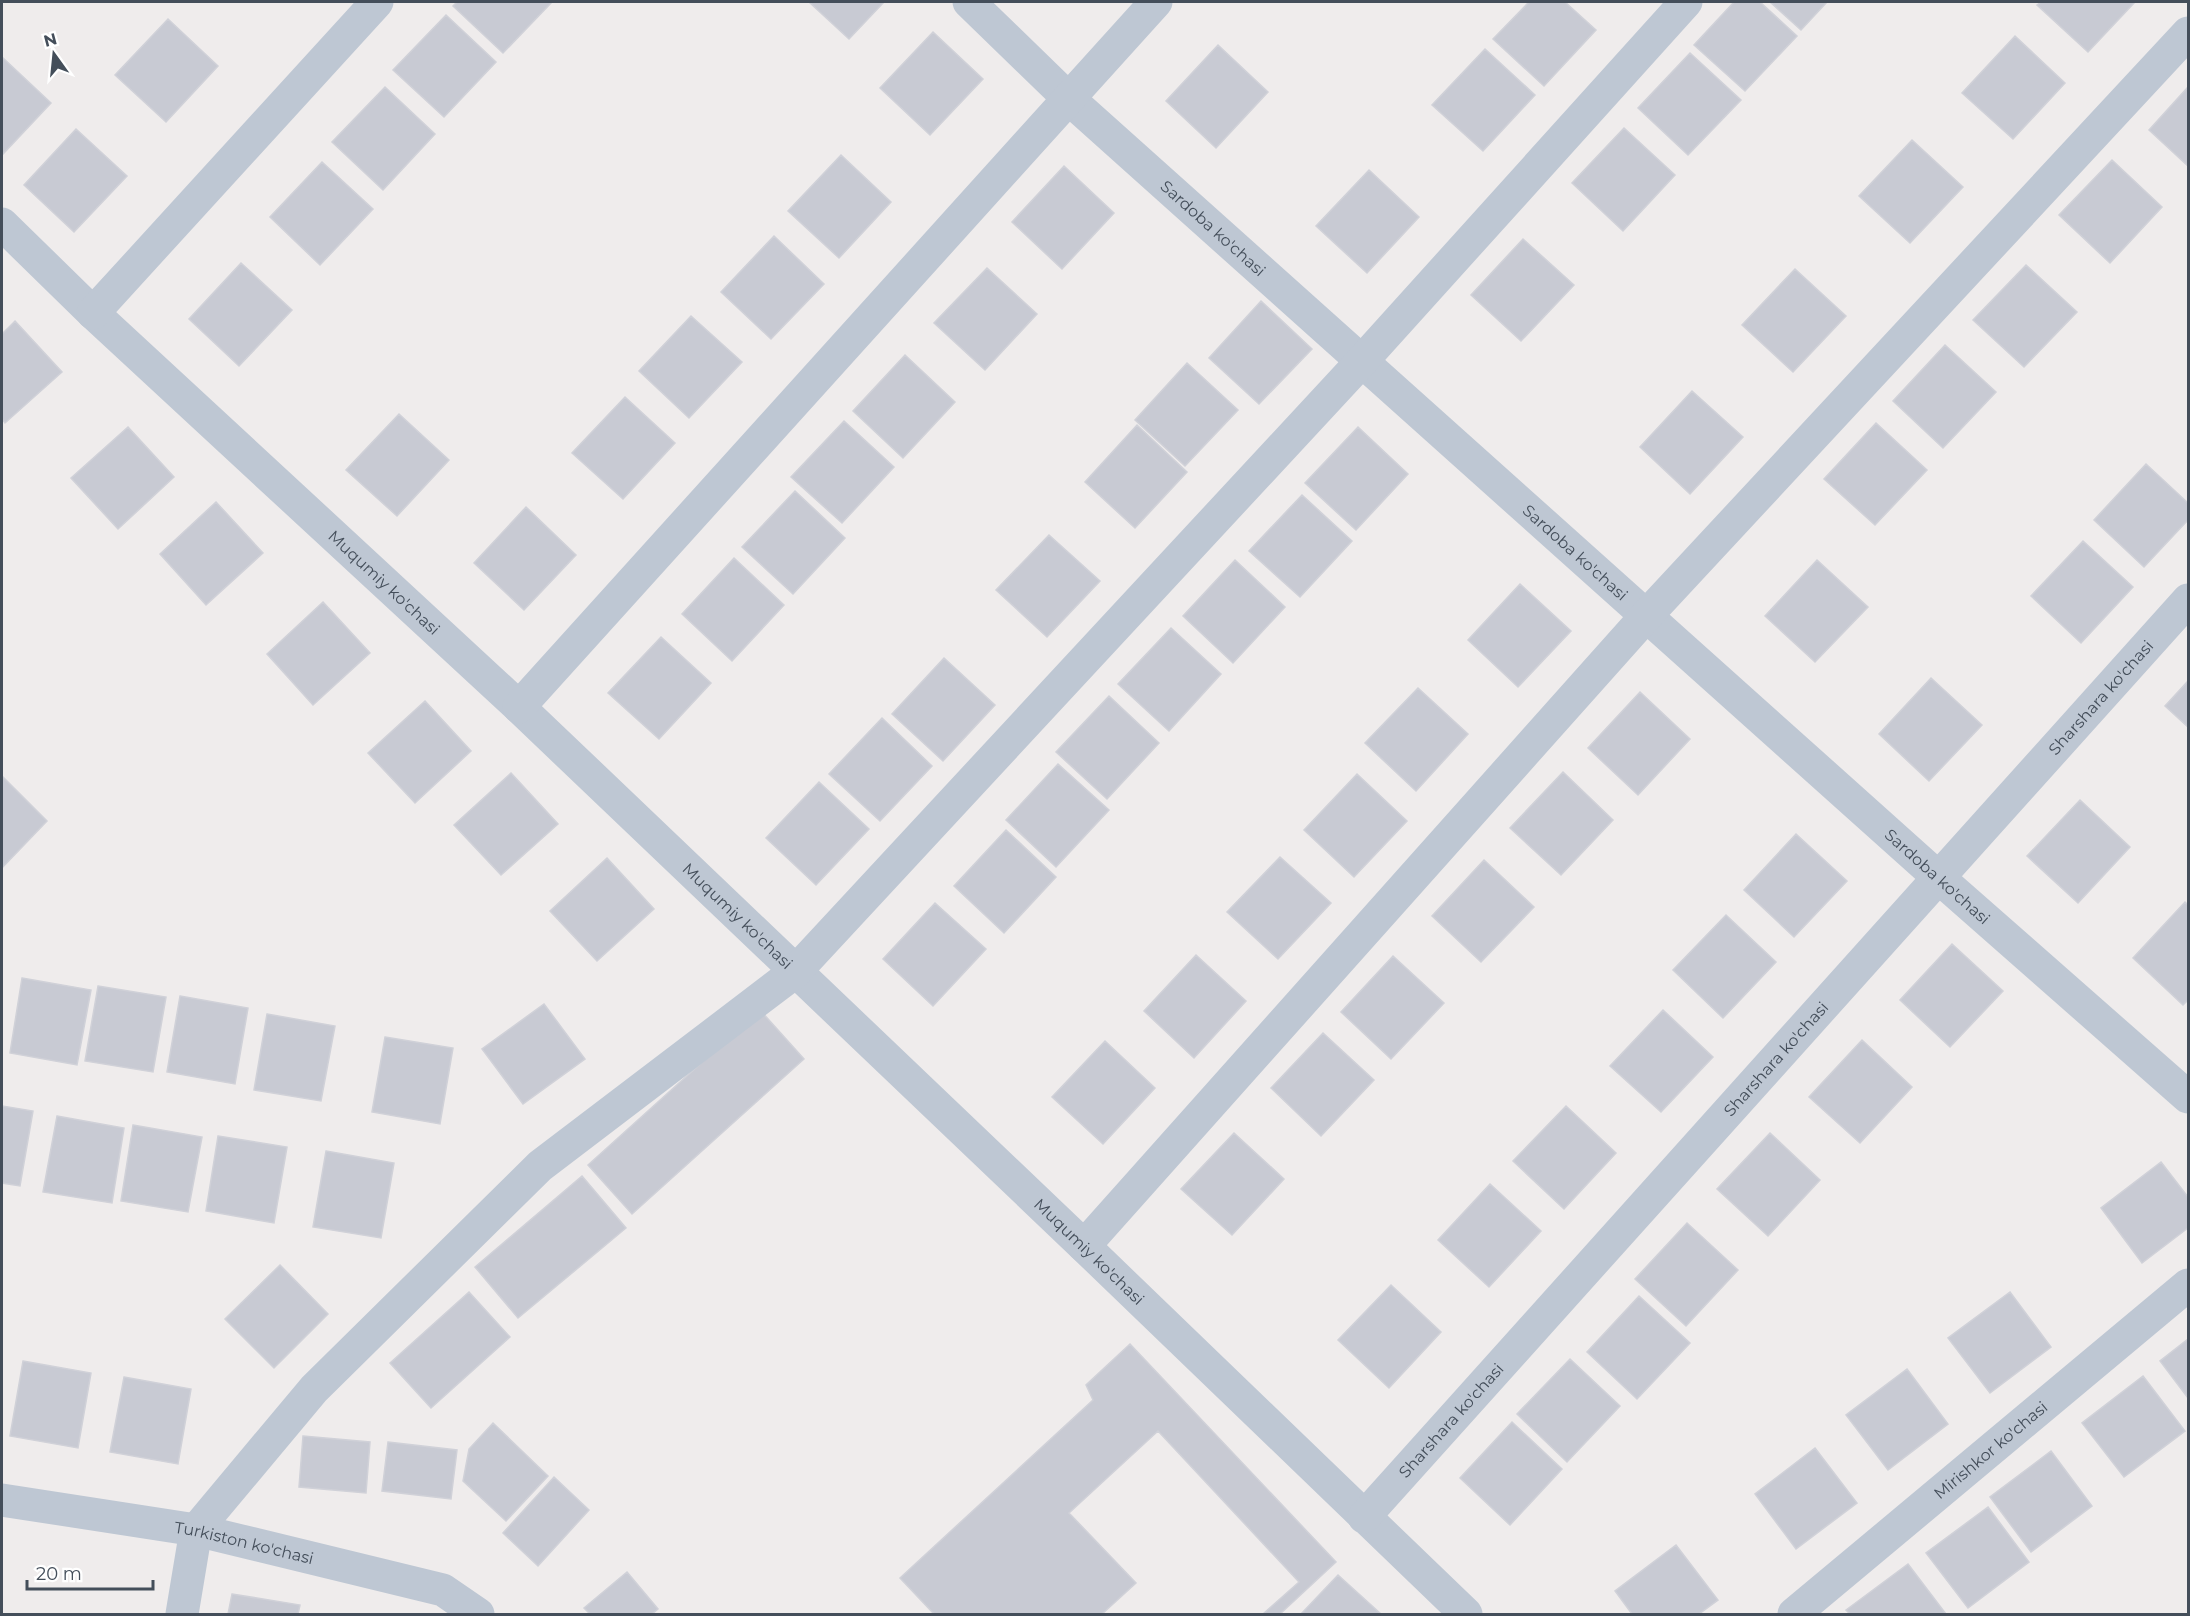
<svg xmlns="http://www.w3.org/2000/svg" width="2190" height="1616" viewBox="0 0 2190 1616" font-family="Montserrat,sans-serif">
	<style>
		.building { fill: #c8cad3; stroke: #d0d1d8; stroke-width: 1.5 }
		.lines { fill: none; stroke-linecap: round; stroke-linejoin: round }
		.minor { stroke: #bec7d3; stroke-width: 33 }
		.labels { text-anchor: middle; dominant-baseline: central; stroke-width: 5; stroke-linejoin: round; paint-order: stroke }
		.street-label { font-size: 16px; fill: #444e5a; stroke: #fff }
	</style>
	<rect width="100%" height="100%" fill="#efecec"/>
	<!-- building -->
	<path class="building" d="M457 2H552L503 53 453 6Z
		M809 2H884L849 39Z
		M1529 2H1565L1596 30 1544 86 1493 39Z
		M1734 2H1760L1797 36 1745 91 1694 45Z
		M1770 2H1827L1801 30Z
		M2041 2H2135L2088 52 2037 5Z
		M446 15 496 62 444 117 393 70Z
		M168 19 218 66 166 122 115 75Z
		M933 32 983 79 930 135 880 88Z
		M2015 36 2065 83 2013 139 1962 93Z
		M1218 45 1268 92 1216 148 1166 101Z
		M1485 49 1535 95 1483 151 1432 105Z
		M1690 53 1741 100 1688 155 1638 108Z
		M2 57 51 103 2 155Z
		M385 87 435 134 383 190 332 142Z
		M2188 87V166L2149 130Z
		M1624 128 1675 175 1623 231 1572 183Z
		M76 129 127 176 74 232 24 185Z
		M1912 140 1963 187 1910 243 1859 196Z
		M841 155 891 202 839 258 788 211Z
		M2112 160 2162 207 2110 263 2059 215Z
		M322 162 373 209 320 265 270 217Z
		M1064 166 1114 213 1062 269 1012 222Z
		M1369 170 1419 217 1367 273 1316 226Z
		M774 236 824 284 771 339 721 292Z
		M1523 239 1574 285 1521 341 1471 295Z
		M241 263 292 310 239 366 189 319Z
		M2026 265 2077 312 2024 367 1973 320Z
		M987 268 1037 314 985 370 934 323Z
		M1795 269 1846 316 1793 372 1742 325Z
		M1261 301 1312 349 1259 404 1209 358Z
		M691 316 742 362 689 418 639 371Z
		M15 321 62 372 5 423 2 419V334Z
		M1945 345 1996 392 1943 448 1893 401Z
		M905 355 955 402 903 458 853 411Z
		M1187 363 1238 410 1185 466 1135 420Z
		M1692 391 1743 437 1690 494 1640 447Z
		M625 397 675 443 623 499 572 453Z
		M399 414 449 460 397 516 346 470Z
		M844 421 894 467 842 523 791 477Z
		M1876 423 1927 470 1875 525 1824 479Z
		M1137 425 1187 472 1135 528 1085 482Z
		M128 427 174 477 118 529 71 478Z
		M1358 427 1408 474 1356 530 1305 483Z
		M2146 464 2188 503V520L2144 567 2094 520Z
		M795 491 845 538 793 594 742 547Z
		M1302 495 1352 541 1300 597 1249 551Z
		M216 502 263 553 206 605 160 554Z
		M526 507 576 555 524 610 474 563Z
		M1049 535 1100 581 1047 637 996 590Z
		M2083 541 2133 587 2081 643 2031 596Z
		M734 558 784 605 732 661 682 614Z
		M1235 560 1285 607 1233 663 1183 616Z
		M1817 560 1868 607 1815 662 1765 616Z
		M1520 584 1571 631 1518 687 1468 640Z
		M323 602 370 653 313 705 267 654Z
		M1171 628 1221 674 1169 731 1118 684Z
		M661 637 711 683 659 739 608 693Z
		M944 658 995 705 943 761 892 714Z
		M1931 678 1982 725 1929 781 1879 734Z
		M2188 681V727L2165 706Z
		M1418 688 1468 734 1416 791 1365 743Z
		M1640 692 1690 739 1638 795 1588 748Z
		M1109 696 1159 743 1107 799 1056 752Z
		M425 701 471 751 415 803 368 753Z
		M882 718 932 766 880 821 829 774Z
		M1058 764 1109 810 1056 867 1006 820Z
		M1563 772 1613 820 1561 875 1510 828Z
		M511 773 558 824 501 875 454 825Z
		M1357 774 1407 821 1354 877 1304 830Z
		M2 776 47 821 2 868Z
		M819 782 869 829 816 885 766 838Z
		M2080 800 2130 847 2078 903 2027 856Z
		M1006 830 1056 877 1004 933 954 886Z
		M1796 834 1847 881 1794 937 1744 890Z
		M1280 857 1331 903 1278 959 1227 912Z
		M607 858 654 909 597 961 550 911Z
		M1484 860 1534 907 1481 962 1432 916Z
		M2185 902 2188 905V1000L2183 1005 2133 958Z
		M935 903 986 949 933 1006 883 959Z
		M1726 915 1776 962 1723 1018 1673 970Z
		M1952 944 2003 991 1950 1047 1900 1000Z
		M1196 955 1246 1001 1194 1058 1144 1011Z
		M1393 956 1444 1003 1391 1059 1341 1012Z
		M22 978 91 990 77 1065 10 1053Z
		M98 986 166 997 153 1072 85 1061Z
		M180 996 248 1008 235 1084 167 1072Z
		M544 1004 585 1059 523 1104 482 1049Z
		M760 1010 804 1059 632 1214 588 1165Z
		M1663 1010 1713 1057 1661 1112 1610 1066Z
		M267 1014 335 1026 321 1101 254 1090Z
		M1323 1033 1374 1080 1321 1136 1271 1088Z
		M385 1037 453 1048 440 1124 372 1112Z
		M1862 1040 1912 1087 1860 1143 1809 1097Z
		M1105 1041 1155 1088 1103 1144 1052 1097Z
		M2 1106 33 1111 20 1186 2 1183Z
		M1566 1106 1616 1153 1564 1209 1513 1161Z
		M57 1116 124 1128 112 1203 43 1192Z
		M133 1125 202 1137 188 1212 121 1201Z
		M1234 1133 1284 1179 1232 1235 1181 1189Z
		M1770 1133 1820 1180 1768 1236 1717 1189Z
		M218 1136 287 1147 274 1223 206 1211Z
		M326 1151 394 1163 381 1238 313 1227Z
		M2161 1162 2188 1197V1228L2142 1263 2101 1208Z
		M582 1176 626 1228 518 1318 475 1267Z
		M1490 1184 1541 1231 1489 1287 1438 1240Z
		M1687 1223 1738 1270 1686 1326 1635 1279Z
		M280 1265 328 1314 274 1368 225 1319Z
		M1391 1285 1441 1332 1389 1388 1338 1340Z
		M469 1292 510 1337 431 1408 390 1363Z
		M2010 1292 2051 1347 1990 1393 1948 1338Z
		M1639 1296 1690 1343 1637 1399 1587 1352Z
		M2188 1339V1398L2160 1361Z
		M1130 1344 1336 1562 1280 1614H1263L1299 1582 1158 1431 1069 1513 1136 1583 1102 1614H934L900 1578 1093 1400 1086 1385Z
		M1570 1359 1620 1406 1567 1462 1517 1414Z
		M23 1361 91 1373 78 1448 10 1436Z
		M1907 1369 1948 1424 1888 1470 1846 1415Z
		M2143 1376 2185 1431 2124 1477 2082 1423Z
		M124 1377 191 1389 178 1464 110 1452Z
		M1512 1422 1562 1469 1510 1525 1460 1478Z
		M493 1423 548 1476 506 1521 463 1481 469 1449Z
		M303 1436 370 1442 366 1493 299 1487Z
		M388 1442 457 1450 451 1499 382 1491Z
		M1815 1448 1857 1503 1796 1549 1755 1494Z
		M2051 1451 2092 1506 2031 1552 1990 1497Z
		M554 1477 589 1510 538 1566 503 1533Z
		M1988 1507 2029 1562 1968 1608 1926 1553Z
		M1676 1545 1718 1600 1699 1614H1632L1615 1591Z
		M1908 1564 1946 1614H1850L1846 1610Z
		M627 1572 658 1609 652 1614H590L584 1608Z
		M1338 1575 1381 1614H1301Z
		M232 1594 300 1605 298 1614H228Z"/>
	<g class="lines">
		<!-- minor -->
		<g class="minor">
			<path id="s1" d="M969 2 1068 98 1939 878 2188 1097"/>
			<path id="s2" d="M2 224 93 313 519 707 1084 1246 1466 1614"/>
			<path d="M93 313 377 2"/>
			<path d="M519 707 1156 2"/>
			<path d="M1084 1246 1647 615 2188 33"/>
			<path id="s3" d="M2 1500 196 1530 443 1590 478 1614"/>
			<path id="s4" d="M1364 1517 2188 600"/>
			<path d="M182 1614 196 1530 314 1389 540 1166 795 972 1362 361 1686 2"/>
			<path id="s5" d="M1794 1614 2188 1285"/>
		</g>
	</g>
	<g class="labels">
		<!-- street labels -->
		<g class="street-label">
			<text stroke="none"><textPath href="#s1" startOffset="333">Sardoba ko'chasi</textPath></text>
			<text stroke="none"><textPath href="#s1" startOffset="819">Sardoba ko'chasi</textPath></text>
			<text stroke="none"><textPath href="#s2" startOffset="524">Muqumiy ko'chasi</textPath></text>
			<text stroke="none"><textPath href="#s4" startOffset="1102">Sharshara ko'chasi</textPath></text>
			<text stroke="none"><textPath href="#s1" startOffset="1305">Sardoba ko'chasi</textPath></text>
			<text stroke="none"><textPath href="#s2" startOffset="1010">Muqumiy ko'chasi</textPath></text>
			<text stroke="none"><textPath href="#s4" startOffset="616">Sharshara ko'chasi</textPath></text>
			<text stroke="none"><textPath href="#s2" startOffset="1496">Muqumiy ko'chasi</textPath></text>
			<text stroke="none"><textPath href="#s4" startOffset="130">Sharshara ko'chasi</textPath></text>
			<text stroke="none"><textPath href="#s5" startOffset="256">Mirishkor ko'chasi</textPath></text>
			<text stroke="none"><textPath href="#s3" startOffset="246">Turkiston ko'chasi</textPath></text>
		</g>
	</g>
	<!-- border -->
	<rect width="2190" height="1616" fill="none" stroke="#444e5a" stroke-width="6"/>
	<!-- north arrow -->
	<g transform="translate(54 54) rotate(345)" stroke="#ffffff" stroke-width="4.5" paint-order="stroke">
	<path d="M0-4.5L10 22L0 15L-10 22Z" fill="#444e5a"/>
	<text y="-9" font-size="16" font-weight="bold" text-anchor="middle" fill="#444e5a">N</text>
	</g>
	<!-- scale -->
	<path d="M27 1580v9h126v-9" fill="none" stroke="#444e5a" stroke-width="3"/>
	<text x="36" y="1580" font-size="18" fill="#444e5a" stroke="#ffffff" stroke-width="4.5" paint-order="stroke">20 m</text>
</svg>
